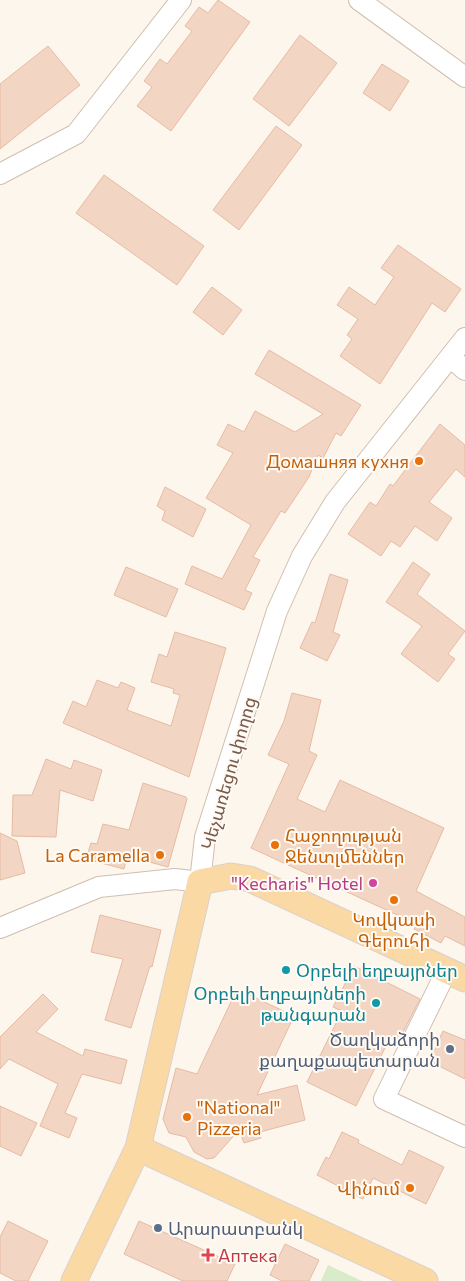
<svg xmlns="http://www.w3.org/2000/svg" width="465" height="1281" viewBox="0 0 465 1281" font-family="Commissioner,'Noto Sans Armenian',sans-serif">
	<style>
		.green { fill: #d8ecc9 }
		.building { fill: #f3d5c3; stroke: #e6bba3 }
		.lines { fill: none; stroke-linecap: round; stroke-linejoin: round }
		.minor-casing { stroke: #d1beb0; stroke-width: 22 }
		.major-casing { stroke: #dad1cd; stroke-width: 27 }
		.minor { stroke: #fff; stroke-width: 20 }
		.major { stroke: #fbd9a5; stroke-width: 25 }
		.food-dot { fill: #e8710a; stroke: #fffaf3; stroke-width: 2 }
		.hotel-dot { fill: #d1479c; stroke: #fffaf3; stroke-width: 2 }
		.culture-dot { fill: #0f9aa8; stroke: #fffaf3; stroke-width: 2 }
		.service-dot { fill: #5c6f8a; stroke: #fffaf3; stroke-width: 2 }
		.health-dot { fill: #e0444e; stroke: #fffaf3; stroke-width: 2 }
		.labels { text-anchor: middle; dominant-baseline: central; stroke-width: 4; stroke-linejoin: round; paint-order: stroke }
		.food-label { font-size: 18px; fill: #c56008; stroke: #fffaf3; text-anchor: end }
		.street-label { font-size: 18px; fill: #7a5c4d; stroke: #fffaf3 }
		.hotel-label { font-size: 18px; fill: #b23c85; stroke: #fffaf3; text-anchor: end }
		.culture-label { font-size: 18px; fill: #0d838f; stroke: #fffaf3; text-anchor: start }
		.service-label { font-size: 18px; fill: #4e5e75; stroke: #fffaf3; text-anchor: end }
		.health-label { font-size: 18px; fill: #be3a42; stroke: #fffaf3; text-anchor: start }
	</style>
	<rect width="100%" height="100%" fill="#fdf6ec"/>
	<!-- green -->
	<path class="green" d="M328 1265 362 1281H321Z"/>
	<!-- building -->
	<path class="building" d="M218 0 250 22 171 131 137 106 152 87 144 81 160 59 167 64 192 31 185 26 199 7 208 13Z
		M300 35 337 63 289 126 253 99Z
		M48 46 80 85 0 149V84Z
		M382 64 409 81 390 111 363 93Z
		M276 126 302 145 239 230 213 210Z
		M104 175 204 246 177 285 76 213Z
		M398 245 461 289 445 312 432 303 380 384 340 356 352 339 347 335 358 319 337 305 349 287 375 305 394 277 381 268Z
		M212 287 242 310 223 335 193 312Z
		M269 350 361 405 341 436 336 433 323 458 318 455 309 477 285 513 281 511 253 557 260 560 245 590 252 593 244 610 185 584 192 566 222 579 251 525 206 498 233 453 217 445 228 424 244 432 255 411 295 432 323 414 255 374Z
		M440 424 465 445V477L456 469 429 502 452 518 437 541 415 526 400 547 391 541 381 556 348 534 370 502 376 506 390 484 393 486Z
		M165 487 206 509 193 537 162 520 165 511 157 506Z
		M413 562 430 574 417 594 465 631 448 654 455 659 438 682 401 654 422 626 386 602Z
		M126 567 178 589 166 617 114 595Z
		M330 574 348 580 333 632 340 635 327 661 300 648 312 622 315 623Z
		M175 632 226 648 189 777 63 723 73 701 86 707 97 680 118 688 121 682 135 688 127 710 171 726 180 695 173 693 174 689 151 682 159 654 167 657Z
		M292 693 321 700 309 751 317 755 297 799 325 812 340 780 444 828 416 891 465 917V946L445 936 441 943 414 929 417 924 251 848 289 764 268 755 284 721Z
		M46 759 71 769 74 760 102 770 93 801 60 790 56 837 12 836 13 795H32Z
		M143 783 186 797 187 799 168 867 127 856 124 869 86 859 91 843 97 844 103 824 129 830Z
		M0 833 17 841 25 873 0 880Z
		M100 915 161 930 152 967 150 966 131 1028 105 1020 123 959 91 952Z
		M354 966 420 999 399 1040 391 1036 356 1106 307 1082 342 1011 333 1007Z
		M237 989 294 1016 257 1095 297 1085 305 1120 260 1132 261 1138 244 1143 239 1130 214 1158 207 1159 194 1152 186 1137 169 1133 163 1119 176 1068 197 1074Z
		M43 994 58 1009 36 1032 83 1056 85 1049 127 1060 121 1084 82 1074 65 1113 77 1118 69 1138 40 1126 58 1084 9 1059 0 1069V1037Z
		M443 1031 465 1040V1079L429 1061Z
		M0 1106 37 1123 21 1156 0 1146Z
		M342 1132 359 1140 358 1143 402 1165 409 1150 444 1167 426 1204 373 1178 363 1199 317 1175 326 1157 329 1159Z
		M8 1221 48 1241 28 1281H16L0 1273V1237Z
		M139 1221 235 1264 227 1281H183L124 1254Z
		M285 1244 319 1260 309 1281H282L270 1275Z"/>
	<g class="lines">
		<defs>
			<path id="minor" d="M359 0 465 77
				M0 174 76 134 181 0
				M450 357 465 370
				M0 928 99 887 175 879 200 882 205 837 277 611 302 556 335 502 465 338
				M447 970 384 1099 465 1137"/>
			<path id="major" d="M138 1148 425 1281
				M74 1281 138 1148 200 882 231 876 250 879 465 979"/>
		</defs>
		<!-- minor casing -->
		<use href="#minor" class="minor-casing"/>
		<!-- major casing -->
		<use href="#major" class="major-casing"/>
		<!-- minor -->
		<use href="#minor" class="minor"/>
		<!-- major -->
		<use href="#major" class="major"/>
	</g>
	<!-- markers -->
	<g class="food-dot">
		<circle cx="419" cy="461" r="5"/>
		<circle cx="275" cy="845" r="5"/>
		<circle cx="160" cy="855" r="5"/>
		<circle cx="394" cy="900" r="5"/>
		<circle cx="187" cy="1117" r="5"/>
		<circle cx="410" cy="1188" r="5"/>
	</g>
	<circle class="hotel-dot" cx="373" cy="883" r="5"/>
	<g class="culture-dot">
		<circle cx="286" cy="970" r="5"/>
		<circle cx="376" cy="1003" r="5"/>
	</g>
	<g class="service-dot">
		<circle cx="450" cy="1049" r="5"/>
		<circle cx="158" cy="1228" r="5"/>
	</g>
	<path class="health-dot" d="M205.5 1247.5h5v5h5v5h-5v5h-5v-5h-5v-5h5z"/>
	<g class="labels">
		<!-- food labels -->
		<g class="food-label">
			<text x="409" y="461">Домашняя кухня</text>
			<text x="285" y="835" text-anchor="start">Հաջողության<tspan x="285" dy="21">Ջենտլմեններ</tspan></text>
			<text x="150" y="855">La Caramella</text>
			<text x="394" y="919" text-anchor="middle">Կովկասի<tspan x="394" dy="21">Գերուհի</tspan></text>
			<text x="197" y="1107" text-anchor="start">"National"<tspan x="197" dy="21">Pizzeria</tspan></text>
			<text x="400" y="1188">Վինում</text>
		</g>
		<!-- street labels -->
		<g class="street-label">
			<text transform="translate(228 773) rotate(-74)">Կեչառեցու փողոց</text>
		</g>
		<!-- hotel labels -->
		<g class="hotel-label">
			<text x="363" y="883">"Kecharis" Hotel</text>
		</g>
		<!-- culture labels -->
		<g class="culture-label">
			<text x="296" y="970">Օրբելի եղբայրներ</text>
			<text x="366" y="993" text-anchor="end">Օրբելի եղբայրների<tspan x="366" dy="21">թանգարան</tspan></text>
		</g>
		<!-- service labels -->
		<g class="service-label">
			<text x="440" y="1039">Ծաղկաձորի<tspan x="440" dy="21">քաղաքապետարան</tspan></text>
			<text x="168" y="1228" text-anchor="start">Արարատբանկ</text>
		</g>
		<!-- health labels -->
		<g class="health-label">
			<text x="218" y="1255">Аптека</text>
		</g>
	</g>
</svg>
